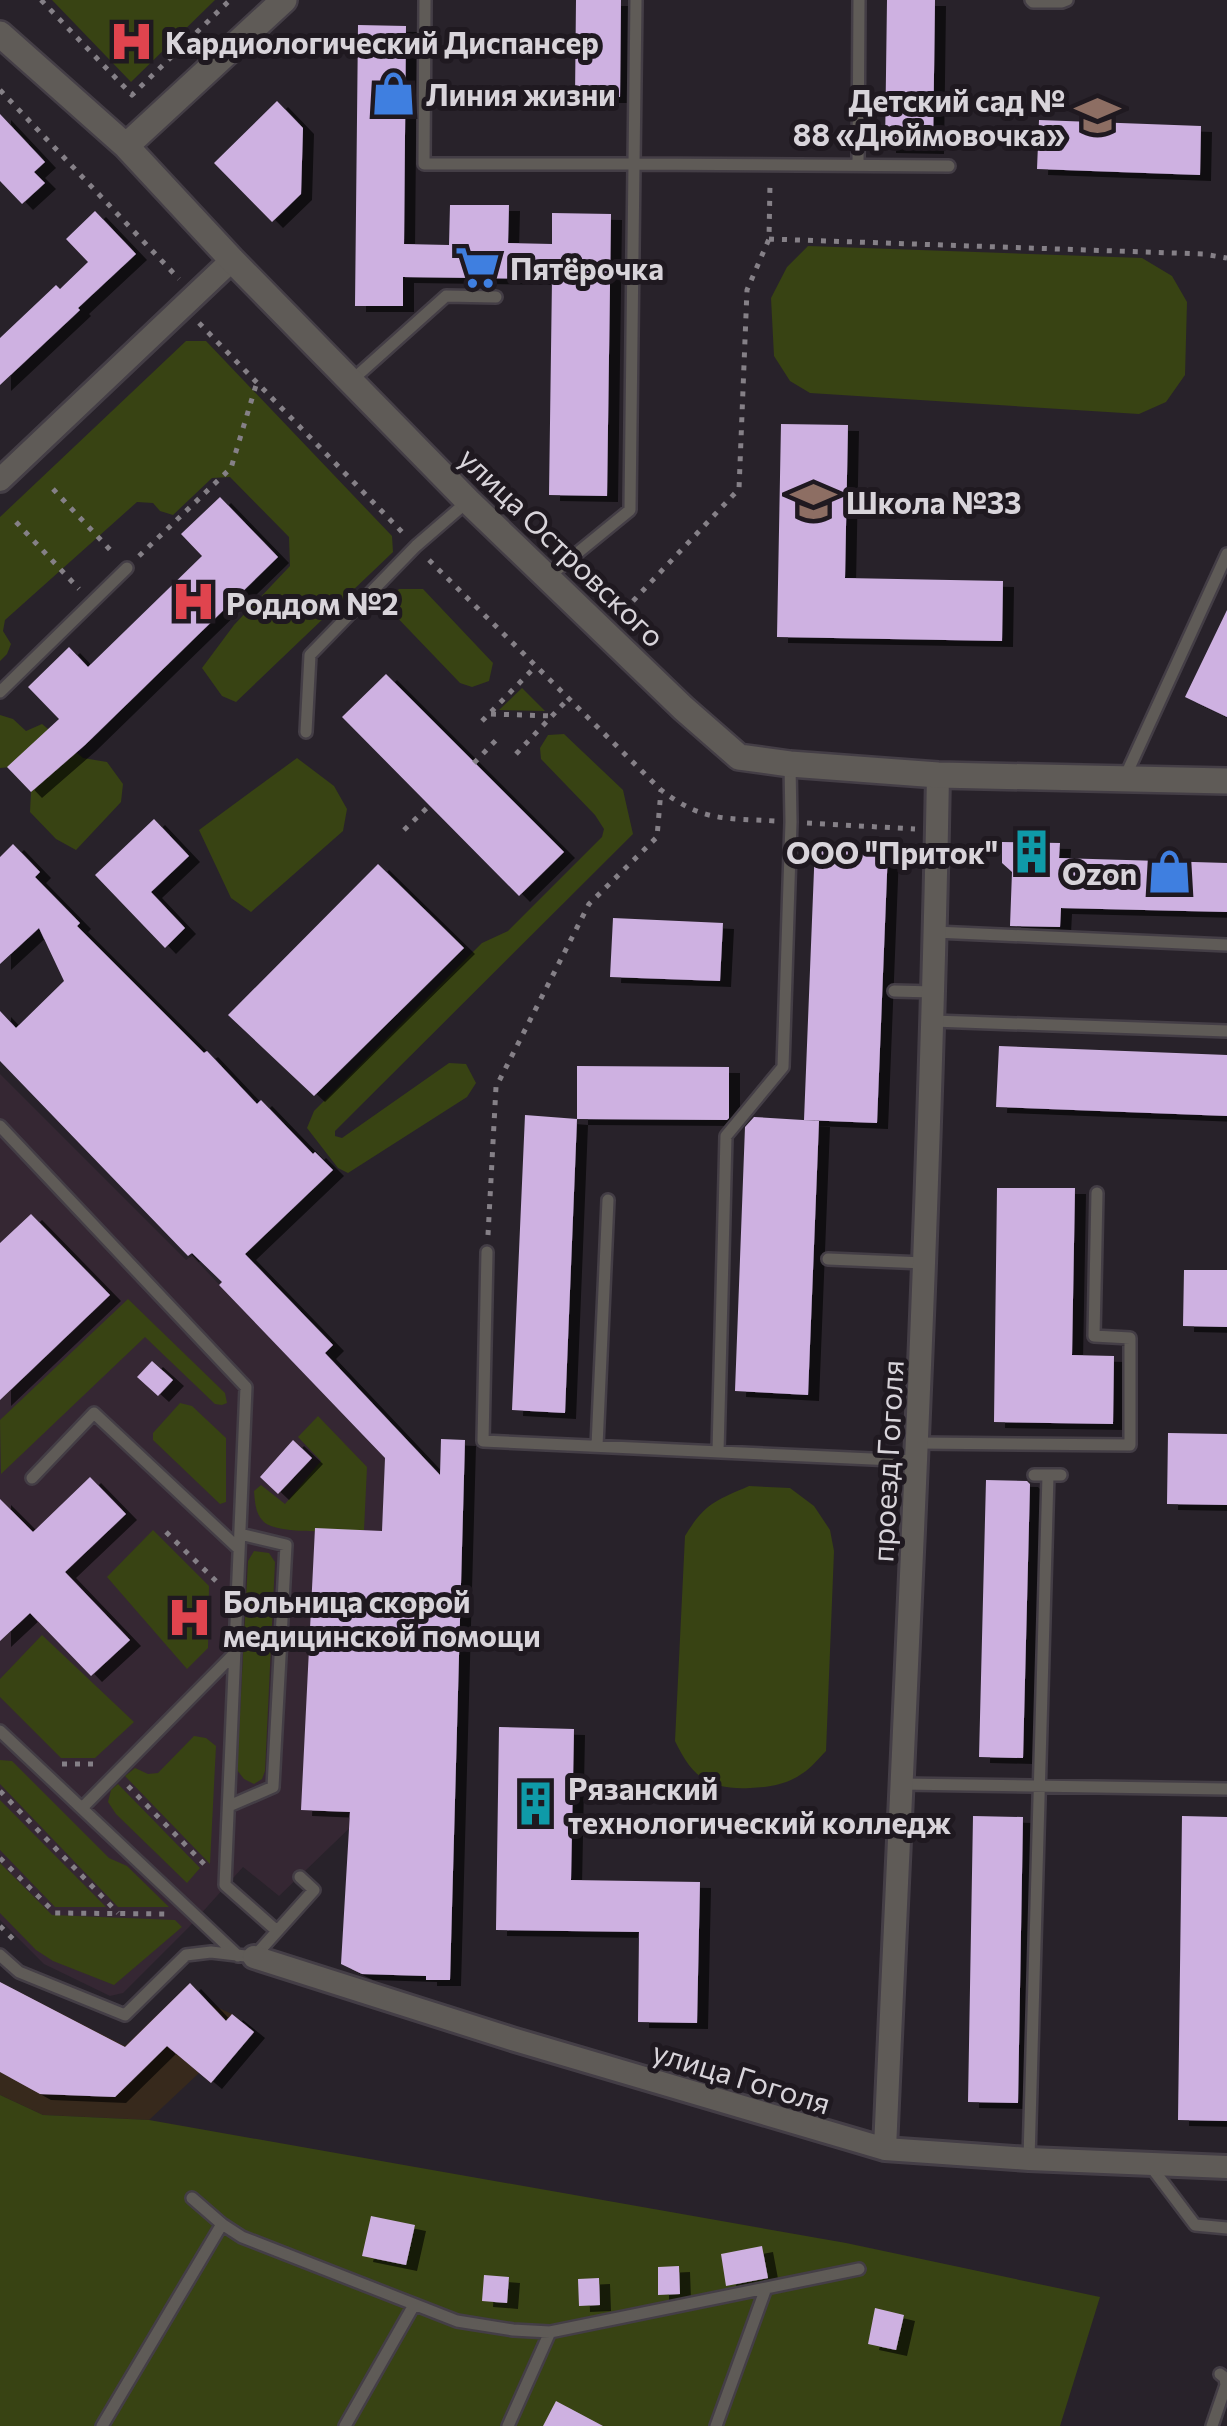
<svg xmlns="http://www.w3.org/2000/svg" width="1227" height="2426" viewBox="0 0 1227 2426" font-family="Commissioner,sans-serif">
	<style>
		.industrial { fill: #37291c }
		.medical { fill: #352733 }
		.green { fill: #384313 }
		.building { fill: #ceb1e1; filter: url(#shadow) }
		.lines { fill: none; stroke-linecap: round; stroke-linejoin: round }
		.service-casing { stroke: #443e46; stroke-width: 16 }
		.minor-casing { stroke: #443e46; stroke-width: 28 }
		.tertiary-casing { stroke: #443e46; stroke-width: 30 }
		.path { stroke: #858087; stroke-width: 5; stroke-dasharray: 5 8; stroke-linecap: butt }
		.service { stroke: #5f5b57; stroke-width: 11 }
		.minor { stroke: #5f5b57; stroke-width: 22 }
		.tertiary { stroke: #5f5b57; stroke-width: 25 }
		.labels { text-anchor: middle; dominant-baseline: central; stroke-width: 10; stroke-linejoin: round; paint-order: stroke }
		.poi-label { font-size: 30px; font-weight: bold; fill: #d8d4da; stroke: #1f1920; text-anchor: start }
		.street-label { font-size: 30px; fill: #d8d4da; stroke: #1f1920 }
	</style>
	<defs>
		<filter id="shadow"><feDropShadow dx="11" dy="6" stdDeviation="0" flood-color="#0009"/></filter>
	</defs>
	<rect width="100%" height="100%" fill="#28222a"/>
	<!-- industrial -->
	<path class="industrial" d="M0 1982 125 2046 190 1983 210 2004 232 2014 254 2032 211 2083 199 2073 149 2120 43 2115 0 2095Z"/>
	<!-- medical -->
	<path class="medical" d="M0 1074 186 1260 192 1256 385 1458 374 1776 388 1791 279 1896 243 1867 189 1927 123 1993 110 1996 44 1964 0 1920Z"/>
	<!-- green -->
	<path class="green" d="M52 0H215L131 82Z
		M808 246 1142 258 1172 276 1187 302 1185 375 1166 402 1139 414 810 393 790 381 774 356 771 298 787 267Z
		M186 341H206L392 536 393 552 236 702 222 696 202 668 234 625 290 566 289 537 230 477 212 478 173 515 160 511 153 503 137 502 5 620 3 631 11 644 7 654 0 661V517Z
		M399 589H423L493 663 489 681 472 687 460 683 389 609 392 596Z
		M522 688 545 711 499 710Z
		M0 715 13 719 26 731 42 724 83 758 107 762 123 784 121 802 76 850 56 839 30 812 31 792 64 762 0 768Z
		M564 734 623 790 633 834 335 1131V1136L342 1138 449 1063 466 1064 476 1083 467 1097 348 1173 338 1168 307 1128 314 1111 482 943 508 931 602 837 604 829 595 815 541 759 540 748 548 735Z
		M297 758 334 786 347 809 343 831 251 912 231 898 199 830Z
		M128 1299 225 1393 227 1403 222 1405 215 1404 145 1337 1 1474 0 1420Z
		M180 1403 192 1406 226 1438V1502L220 1504 153 1440V1433Z
		M318 1416 367 1467 364 1530C343 1530 276 1536 263 1521 255 1513 255 1501 254 1491L261 1485 285 1504 321 1461 298 1437Z
		M749 1486 790 1488 814 1506 830 1530 834 1551 826 1751C819 1758 811 1768 803 1773 786 1785 770 1787 750 1788 709 1790 692 1777 675 1741L685 1536C705 1503 715 1501 749 1486Z
		M153 1530 209 1586 208 1648 187 1669 107 1577Z
		M254 1551 269 1553 275 1562 265 1771 262 1779 254 1784 244 1779 237 1770 248 1561Z
		M42 1635 134 1722 95 1758H61L0 1697V1679Z
		M194 1736 206 1738 216 1746 210 1864 125 1776 135 1768 148 1774 158 1773Z
		M0 1760 12 1761 109 1858 127 1866 169 1907H118L0 1784Z
		M118 1784 200 1868 187 1883 116 1814 108 1802 111 1790Z
		M0 1800 106 1907H55L0 1850Z
		M0 1863 52 1915 175 1920 182 1927 114 1985 53 1961 36 1950 0 1913Z
		M0 2095 43 2115 149 2120 846 2243 1100 2297 1060 2426H0Z"/>
	<!-- building -->
	<path class="building" d="M576 0H621L620 97H575Z
		M887 0H935L933 148 885 147Z
		M358 25 406 26 404 244 449 245 450 205H509L508 243 552 244V213L611 214 607 496 549 495 552 279 403 277V306H355Z
		M277 101 303 128 301 194 272 222 214 163Z
		M0 114 45 162 34 172 45 183 22 204 0 181Z
		M1039 120 1201 126 1200 175 1037 169Z
		M95 211 136 254 78 308 80 310 0 385V338L56 285 60 289 88 262 66 239Z
		M781 424 848 425 845 578 1003 581 1002 641 777 637Z
		M220 497 278 557 85 745 31 792 7 767 59 719 28 687 69 647 88 667 202 556 181 534Z
		M1227 610V717L1185 697Z
		M386 674 564 852 519 896 342 717Z
		M154 819 189 856 151 892 185 928 165 948 95 875Z
		M1002 842 1060 843 1059 858 1227 863V912L1061 908 1060 927 1010 926 1012 872 1002 863Z
		M13 844 40 872 35 877 80 923 77 926 204 1053 207 1051 257 1104 261 1100 313 1154 315 1152 333 1170 245 1254 333 1345 325 1353 440 1475 441 1439 465 1440 450 1980H426V1976L362 1974 341 1964 350 1812 301 1810 315 1528 382 1531 385 1458 219 1285 222 1282 192 1253 188 1256 0 1061V1011L16 1028 64 981 39 928 0 964V857Z
		M815 845 888 849 877 1123 804 1120Z
		M378 864 464 948 314 1096 228 1015Z
		M613 918 723 923 720 981 610 977Z
		M999 1046 1227 1055V1116L996 1107Z
		M577 1066 729 1067V1118L727 1120 577 1119Z
		M525 1115 577 1119 565 1413 512 1410Z
		M754 1117 819 1121 808 1395 735 1391 745 1127Z
		M997 1188H1075L1072 1355 1114 1356 1113 1424 994 1422Z
		M31 1214 110 1295 0 1400V1243Z
		M1184 1270H1227V1327L1183 1326Z
		M152 1361 173 1380 158 1396 137 1377Z
		M1168 1433 1227 1434V1505L1167 1504Z
		M293 1440 312 1458 278 1494 260 1477Z
		M90 1477 126 1514 65 1572 130 1640 91 1676 30 1613 0 1641V1499L33 1532Z
		M986 1480 1027 1481 1030 1484 1023 1758 979 1757Z
		M499 1727 574 1729 571 1880 700 1882 697 2023 638 2022 639 1932 496 1930Z
		M973 1816 1023 1817 1018 2103 968 2102Z
		M1182 1816 1227 1817V2121L1178 2120Z
		M0 1982 125 2047 190 1983 226 2021 232 2014 254 2032 211 2083 167 2046 115 2097 40 2094 0 2072Z
		M371 2216 415 2225 406 2265 362 2256Z
		M762 2246 768 2278 726 2286 721 2254Z
		M679 2266 680 2294 658 2295V2267Z
		M484 2275 509 2277 507 2303 482 2301Z
		M599 2278 600 2305 579 2306 578 2279Z
		M875 2308 904 2315 896 2350 868 2344Z
		M556 2401 603 2426H543Z"/>
	<g class="lines">
		<defs>
			<path id="service" d="M425 0 424 164H634L630 510 548 577
				M636 0 634 164 949 166
				M1031 0 1033 2H1062L1067 0
				M858 165 859 0
				M350 382 446 296 496 297
				M0 692 127 568
				M306 732 310 655 416 546 468 501
				M1125 777 1227 554
				M935 932 1227 945
				M894 991 934 992
				M933 1021 1227 1031
				M0 1126 246 1387 225 1885 277 1931
				M487 1252 483 1441 916 1461
				M828 1259 924 1263
				M918 1443 1130 1445V1338L1094 1336 1097 1193
				M597 1446 608 1200
				M718 1452 726 1136 783 1067 791 822 790 764
				M1034 1475H1061
				M32 1478 94 1413 239 1549
				M0 1731 238 1956
				M901 1784 1227 1789
				M229 1806 273 1787 286 1545 240 1534
				M82 1808 235 1653
				M0 1955 19 1972 125 2015 186 1955 211 1952 254 1957 314 1890 300 1877
				M1029 2159 1048 1475
				M1149 2164 1195 2225 1227 2228
				M192 2198 222 2224 242 2237 457 2321 513 2330 550 2332 859 2269
				M102 2426 222 2224
				M345 2426 414 2305
				M508 2426 550 2332
				M716 2426 766 2288
				M1212 2426 1226 2385 1225 2378 1220 2374"/>
			<path id="minor" d="M0 480 232 260
				M254 1957 512 2039 885 2149 1029 2159 1227 2167
				M885 2149C905 1691 930 1233 938 775"/>
			<path id="tertiary" d="M0 34 126 146 232 260 468 501 683 708 739 757 790 764 938 775 1227 781
				M126 146 284 0"/>
		</defs>
		<!-- service casing -->
		<use href="#service" class="service-casing"/>
		<!-- minor casing -->
		<use href="#minor" class="minor-casing"/>
		<!-- tertiary casing -->
		<use href="#tertiary" class="tertiary-casing"/>
		<!-- path -->
		<path class="path" d="M41 0 132 95 230 0
			M0 90 179 279
			M769 239 1203 254 1227 258
			M199 323 404 534
			M53 489 114 554
			M16 522 79 589
			M139 556 231 468 257 382
			M429 560 661 790C703 822 725 818 776 821
			M633 601 739 489 747 290 769 239 770 183
			M491 714 553 716
			M482 721 536 666
			M516 754 569 698
			M474 763 499 737
			M807 823 915 829
			M404 830 429 806
			M488 1235 496 1087 589 904 657 837 661 790
			M166 1532 217 1582V1587
			M62 1764H101
			M128 1786 208 1868
			M0 1791 118 1913
			M0 1858 55 1913 169 1914
			M0 1926 16 1942"/>
		<!-- service -->
		<use href="#service" class="service"/>
		<!-- minor -->
		<use href="#minor" class="minor"/>
		<!-- tertiary -->
		<use href="#tertiary" class="tertiary"/>
	</g>
	<!-- icons -->
	<defs>
		<symbol id="hospital-bare" viewBox="-9 -9 18 18"><path d="M-5-5h3v3.5h4V-5h3V5h-3V1.5h-4V5h-3Z" fill="#e0444e" stroke="#1f1920" stroke-width="2.5" paint-order="stroke"/></symbol>
		<symbol id="shop-bare" viewBox="-9 -9 18 18"><path d="M-5-2.5h2.3a2.7 3.5 0 0 1 5.4 0H5L5.5 6h-11ZM-1.5-2.5h3a1.5 2.3 0 0 0-3 0Z" fill="#3f7fe0" stroke="#1f1920" stroke-width="2.5" paint-order="stroke"/></symbol>
		<symbol id="school-bare" viewBox="-9 -9 18 18"><path d="M0-5L7-2L0 1L-7-2ZM-4 1L0 2.5L4 1V4Q0 6-4 4Z" fill="#8d6e63" stroke="#1f1920" stroke-width="2.5" paint-order="stroke"/></symbol>
		<symbol id="supermarket-bare" viewBox="-9 -9 18 18"><path d="M-6-5.5h2.5l.6 2H6L4.5 2H-2.5L-4.4-4H-6ZM-1.5 3.2a1.3 1.3 0 1 0 .1 0ZM3 3.2a1.3 1.3 0 1 0 .1 0Z" fill="#3f7fe0" stroke="#1f1920" stroke-width="2.5" paint-order="stroke"/></symbol>
		<symbol id="building-bare" viewBox="-9 -9 18 18"><path d="M-4-6H4V6H1V3H-1V6H-4ZM-2.5-4.3h1.7v1.8h-1.7ZM.8-4.3h1.7v1.8H.8ZM-2.5-1h1.7V.8h-1.7ZM.8-1h1.7V.8H.8Z" fill="#0f9aa8" stroke="#1f1920" stroke-width="2.5" paint-order="stroke"/></symbol>
	</defs>
	<g fill-rule="evenodd">
		<use href="#hospital-bare" x="100" y="10" width="63" height="63"/>
		<use href="#shop-bare" x="362" y="62" width="63" height="63"/>
		<use href="#school-bare" x="1066" y="84" width="63" height="63"/>
		<use href="#supermarket-bare" x="446" y="236" width="63" height="63"/>
		<use href="#school-bare" x="782" y="470" width="63" height="63"/>
		<use href="#hospital-bare" x="162" y="570" width="63" height="63"/>
		<use href="#building-bare" x="1000" y="820" width="63" height="63"/>
		<use href="#shop-bare" x="1138" y="840" width="63" height="63"/>
		<use href="#hospital-bare" x="158" y="1586" width="63" height="63"/>
		<use href="#building-bare" x="504" y="1772" width="63" height="63"/>
	</g>
	<g class="labels">
		<!-- poi labels -->
		<g class="poi-label">
			<text x="165" y="41">Кардиологический Диспансер</text>
			<text x="426" y="93">Линия жизни</text>
			<text x="1065" y="99" text-anchor="end">Детский сад №<tspan x="1065" dy="34">88 «Дюймовочка»</tspan></text>
			<text x="510" y="267">Пятёрочка</text>
			<text x="846" y="501">Школа №33</text>
			<text x="226" y="602">Роддом №2</text>
			<text x="998" y="851" text-anchor="end">ООО "Приток"</text>
			<text x="1137" y="872" text-anchor="end">Ozon</text>
			<text x="223" y="1600">Больница скорой<tspan x="223" dy="34">медицинской помощи</tspan></text>
			<text x="568" y="1787">Рязанский<tspan x="568" dy="34">технологический колледж</tspan></text>
		</g>
		<!-- street labels -->
		<g class="street-label">
			<text transform="translate(563 546) rotate(44)">улица Островского</text>
			<text transform="translate(886 1461) rotate(-87)">проезд Гоголя</text>
			<text transform="translate(742 2076) rotate(17)">улица Гоголя</text>
		</g>
	</g>
</svg>
